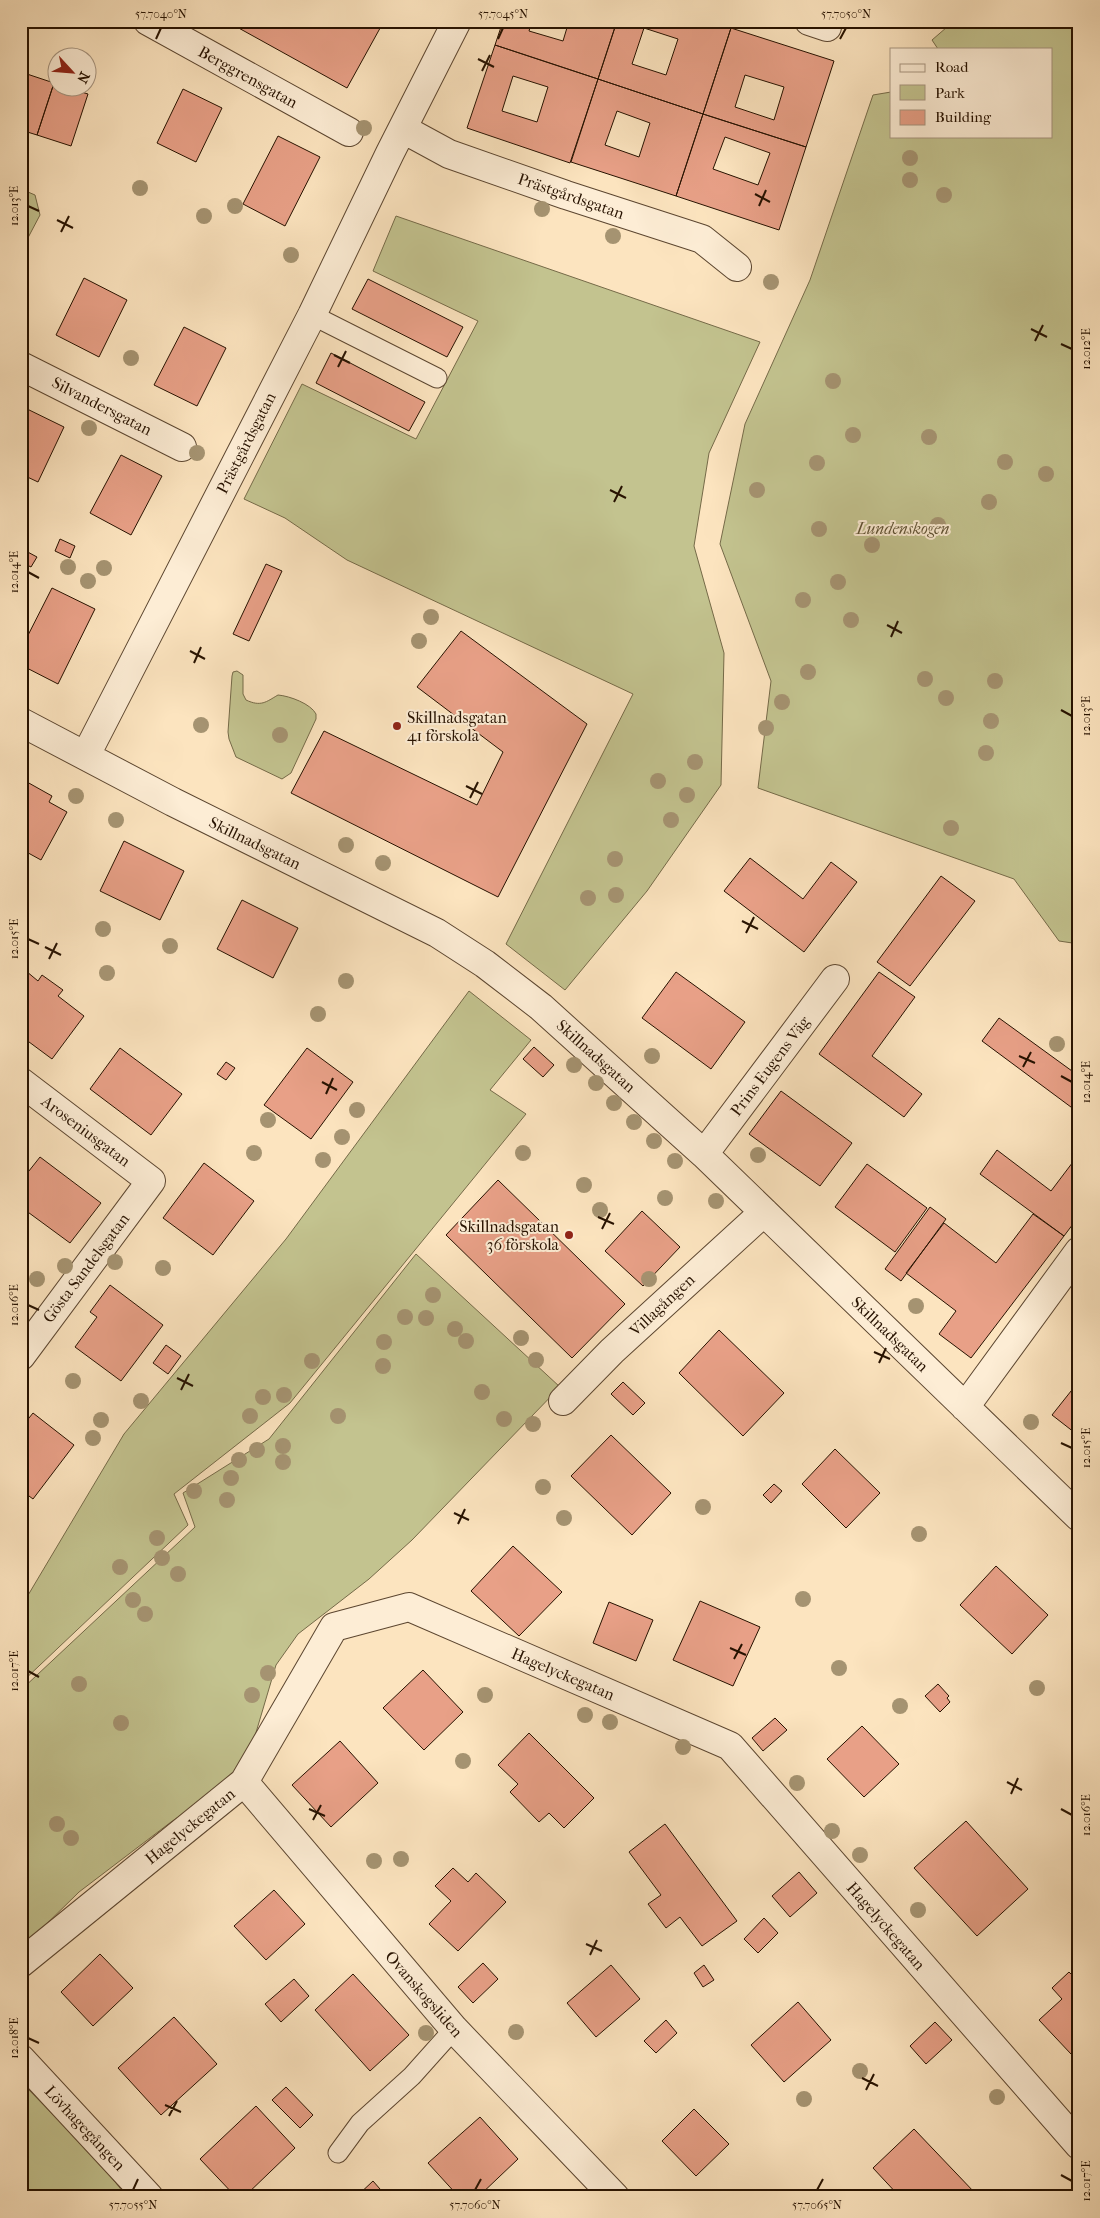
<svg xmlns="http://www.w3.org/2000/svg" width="1100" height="2218" viewBox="0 0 1100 2218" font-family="'IM FELL French Canon',serif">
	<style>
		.green { fill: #c3c38f; stroke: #756a48 }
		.building { fill: #e8a087; stroke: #271200; fill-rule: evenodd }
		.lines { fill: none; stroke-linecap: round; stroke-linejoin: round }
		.service-casing { stroke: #5c4630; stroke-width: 21 }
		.minor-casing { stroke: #5c4630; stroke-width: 30 }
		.service { stroke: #fdedd5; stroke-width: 19 }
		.minor { stroke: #fdedd5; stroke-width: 28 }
		.tree { fill: #a59371 }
		.ticks { fill: none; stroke: #271200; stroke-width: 2 }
		.poi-dot { fill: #8f2418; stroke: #fdedd5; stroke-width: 2 }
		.labels { text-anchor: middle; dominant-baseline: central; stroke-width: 4; stroke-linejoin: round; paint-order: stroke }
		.street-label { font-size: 16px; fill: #271200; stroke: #fdedd5 }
		.park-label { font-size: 16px; font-style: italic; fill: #5e5032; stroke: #fdedd5 }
		.poi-label { font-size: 16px; fill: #271200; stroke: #fdedd5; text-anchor: start }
		.neatline { fill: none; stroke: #271200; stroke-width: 2 }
		.ticks-label { font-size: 12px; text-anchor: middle; fill: #271200 }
	</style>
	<rect width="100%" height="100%" fill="#fce4bf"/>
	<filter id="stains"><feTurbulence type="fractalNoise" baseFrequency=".004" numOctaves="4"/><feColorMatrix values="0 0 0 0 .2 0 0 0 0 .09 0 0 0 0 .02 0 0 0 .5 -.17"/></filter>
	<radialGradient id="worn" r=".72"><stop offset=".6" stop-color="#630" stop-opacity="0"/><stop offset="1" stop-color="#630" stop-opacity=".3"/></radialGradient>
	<!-- green -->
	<path class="green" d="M954 21H1079V944L1059 941 1014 879 758 788 771 681 720 544 745 424 810 280 873 95 891 92V136H1051V49H938L932 40Z
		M21 189 35 195 40 215 21 251Z
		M396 216 760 342 709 453 694 546 724 653 721 785 647 891 565 990 506 944 633 694 347 560 285 518 244 499 302 384 416 439 478 321 373 271Z
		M237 671 243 675V694L246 700C261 707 266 702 278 695 290 696 311 704 316 714V719L291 773 282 779 236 757 229 739 228 732 232 676 233 672Z
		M469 991 531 1040 490 1090 526 1114 290 1403 174 1494 188 1525 21 1683V1607L124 1434 286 1239Z
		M416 1254 560 1387 412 1540 369 1579 298 1634 276 1665 244 1773 171 1822 79 1892 21 1949V1690L195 1527 183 1493 269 1439Z
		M21 2082 97 2159 127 2197H21Z"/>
	<!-- building -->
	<path class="building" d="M226 21H384L347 88Z
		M503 21H532L529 31 563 41 569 21H617L598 79 495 45Z
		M617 21H711L731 28 703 114 598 79ZM644 28 678 39 666 75 632 64Z
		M731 28 834 61 806 147 703 114ZM745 75 784 87 774 120 735 107Z
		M495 45 598 79 570 163 467 128ZM513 76 548 87 537 122 502 111Z
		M21 72 54 83 37 135 21 130Z
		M598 79 703 114 676 196 571 162ZM617 111 650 123 639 157 605 145Z
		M54 83 58 84V88H68L88 94 71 146 37 135Z
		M183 89 222 108 196 162 157 143Z
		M703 114 806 147 779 230 676 196ZM725 137 770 153 758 185 713 169Z
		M278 136 320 157 285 226 243 204Z
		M84 278 127 300 99 357 56 335Z
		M368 279 463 327 447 357 352 309Z
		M184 327 226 348 197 406 154 385Z
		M331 353 425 402 409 431 316 383Z
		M21 406 64 427 38 482 21 474Z
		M121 455 162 476 131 535 90 513Z
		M60 539 75 546 70 558 55 551Z
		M24 550 37 557 31 567 21 562V555Z
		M266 564 282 571 249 641 233 634Z
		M52 588 95 609 58 684 21 665V649Z
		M461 631 587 724 498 897 291 793 324 731 477 805 503 752 417 687Z
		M27 782 52 796 49 802 67 812 41 860 21 849V787L24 788Z
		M124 841 184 871 160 920 100 891Z
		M750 858 803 899 831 862 857 882 804 952 724 891Z
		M941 876 975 901 910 986 877 962Z
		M242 900 298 928 273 978 217 949Z
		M26 971 38 981 42 975 63 990 58 996 84 1016 52 1059 21 1036V978Z
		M676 972 745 1022 711 1069 642 1018Z
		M879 972 915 997 872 1056 922 1094 904 1117 819 1054Z
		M999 1018 1072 1071 1079 1062V1113L982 1041Z
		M534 1047 554 1065 543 1077 523 1059Z
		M120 1048 182 1094 151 1135 90 1089Z
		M307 1048 353 1082 311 1139 264 1105Z
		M226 1062 235 1068 226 1080 217 1074Z
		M781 1091 852 1143 820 1186 749 1134Z
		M997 1150 1051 1191 1079 1154V1216L1064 1236 980 1174Z
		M40 1157 101 1203 70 1243 21 1207V1181Z
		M204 1163 254 1201 213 1255 163 1218Z
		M867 1164 927 1208 895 1252 835 1207Z
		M498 1180 625 1304 572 1358 446 1235Z
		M930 1207 946 1219 901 1281 885 1269Z
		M642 1211 680 1247 643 1286 605 1251Z
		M1033 1214 1064 1236 971 1358 939 1334 956 1311 906 1273 944 1223 996 1263Z
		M110 1285 163 1325 121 1381 75 1347 97 1317 90 1312Z
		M719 1330 784 1393 743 1436 679 1373Z
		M166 1345 181 1356 168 1374 153 1363Z
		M1079 1381V1436L1052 1415Z
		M623 1382 645 1403 633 1415 611 1394Z
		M33 1413 74 1445 33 1499 21 1490V1428Z
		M611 1435 671 1493 632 1535 571 1476Z
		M835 1449 880 1493 846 1528 802 1484Z
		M774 1484 782 1491 771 1503 763 1495Z
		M513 1546 562 1592 519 1636 471 1591Z
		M996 1566 1048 1615 1012 1654 960 1605Z
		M700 1601 760 1627 733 1686 673 1660Z
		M609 1602 653 1620 636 1661 593 1643Z
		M423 1670 463 1712 424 1750 383 1708Z
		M938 1684 949 1696 947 1698 950 1702 940 1712 925 1696Z
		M775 1718 787 1730 763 1751 752 1738Z
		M862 1726 899 1764 864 1797 827 1759Z
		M529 1733 594 1798 564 1828 549 1813 539 1822 510 1792 518 1784 498 1765Z
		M340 1741 378 1783 331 1827 292 1785Z
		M966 1821 1028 1889 977 1936 914 1868Z
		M665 1824 737 1921 702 1946 680 1917 666 1928 648 1904 661 1895 629 1852Z
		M453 1868 468 1882 476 1873 506 1902 458 1951 429 1924 451 1901 435 1886Z
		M799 1872 817 1893 790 1917 772 1896Z
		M274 1890 305 1924 266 1960 234 1926Z
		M764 1918 778 1933 758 1953 744 1939Z
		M100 1954 133 1988 93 2026 61 1992Z
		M483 1963 498 1979 473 2003 458 1987Z
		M611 1965 640 1999 596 2037 567 2003Z
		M704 1965 714 1980 703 1987 694 1973Z
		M1069 1972 1079 1982V2047L1071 2054 1039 2020 1062 1999 1052 1988Z
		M353 1974 409 2035 370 2071 315 2010Z
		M294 1979 309 1996 281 2022 265 2004Z
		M798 2002 831 2040 784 2082 751 2045Z
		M174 2017 217 2064 161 2115 118 2068Z
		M666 2020 677 2033 656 2053 644 2041Z
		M935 2022 952 2040 926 2064 910 2046Z
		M286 2087 313 2115 300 2128 272 2100Z
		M256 2106 295 2148 244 2197H236L200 2159Z
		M694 2109 729 2144 696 2176 662 2141Z
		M480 2117 518 2159 478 2197H459L428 2163Z
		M914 2129 975 2193 971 2197H900L873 2168Z
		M373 2181 387 2197H356Z"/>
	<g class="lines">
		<defs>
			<path id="service" d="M312 315 437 378
				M338 2153 360 2123 412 2076 454 2029"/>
			<path id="minor" d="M148 21 349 132
				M809 21 827 27
				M403 129 449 154 566 195 702 239 737 267
				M21 366 182 447
				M21 722 173 802 437 933 485 964 541 1007 704 1154 1079 1517
				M86 755 312 315 390 153 457 21
				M21 1082 151 1181 21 1356
				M704 1154 835 979
				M563 1401 612 1351 764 1212
				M965 1407 1079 1251
				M244 1782 454 2029 615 2197
				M21 1963 244 1782 334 1627 409 1607 730 1746 1079 2145
				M21 2059 149 2197"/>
		</defs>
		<!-- service casing -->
		<use href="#service" class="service-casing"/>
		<!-- minor casing -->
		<use href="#minor" class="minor-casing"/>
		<!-- service -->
		<use href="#service" class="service"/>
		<!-- minor -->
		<use href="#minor" class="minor"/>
	</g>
	<!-- trees -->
	<g class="tree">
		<circle cx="364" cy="128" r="8"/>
		<circle cx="910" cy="158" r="8"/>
		<circle cx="910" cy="180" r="8"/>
		<circle cx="140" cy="188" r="8"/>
		<circle cx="944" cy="195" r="8"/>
		<circle cx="235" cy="206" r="8"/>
		<circle cx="542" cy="209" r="8"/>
		<circle cx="204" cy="216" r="8"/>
		<circle cx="613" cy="236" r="8"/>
		<circle cx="291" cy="255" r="8"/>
		<circle cx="771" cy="282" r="8"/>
		<circle cx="131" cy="358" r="8"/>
		<circle cx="833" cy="381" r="8"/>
		<circle cx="89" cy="428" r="8"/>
		<circle cx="853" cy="435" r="8"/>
		<circle cx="929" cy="437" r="8"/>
		<circle cx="197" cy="453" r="8"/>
		<circle cx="1005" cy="462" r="8"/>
		<circle cx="817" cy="463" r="8"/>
		<circle cx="1046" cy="474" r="8"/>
		<circle cx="757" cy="490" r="8"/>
		<circle cx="989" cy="502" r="8"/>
		<circle cx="938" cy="525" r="8"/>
		<circle cx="819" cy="529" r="8"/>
		<circle cx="872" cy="545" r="8"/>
		<circle cx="68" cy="567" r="8"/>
		<circle cx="104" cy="568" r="8"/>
		<circle cx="88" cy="581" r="8"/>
		<circle cx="838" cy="582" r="8"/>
		<circle cx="803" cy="600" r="8"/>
		<circle cx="431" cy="617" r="8"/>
		<circle cx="851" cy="620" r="8"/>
		<circle cx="419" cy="641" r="8"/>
		<circle cx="808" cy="672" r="8"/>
		<circle cx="925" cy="679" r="8"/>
		<circle cx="995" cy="681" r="8"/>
		<circle cx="946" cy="698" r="8"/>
		<circle cx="782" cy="702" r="8"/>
		<circle cx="991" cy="721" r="8"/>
		<circle cx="201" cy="725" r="8"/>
		<circle cx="766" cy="728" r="8"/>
		<circle cx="280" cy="735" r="8"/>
		<circle cx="986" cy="753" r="8"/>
		<circle cx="695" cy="762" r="8"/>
		<circle cx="658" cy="781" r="8"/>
		<circle cx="687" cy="795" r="8"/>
		<circle cx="76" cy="796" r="8"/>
		<circle cx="116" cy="820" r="8"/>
		<circle cx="671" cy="820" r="8"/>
		<circle cx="951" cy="828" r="8"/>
		<circle cx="346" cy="845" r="8"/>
		<circle cx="615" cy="859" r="8"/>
		<circle cx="383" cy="863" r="8"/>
		<circle cx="616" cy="895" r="8"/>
		<circle cx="588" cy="898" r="8"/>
		<circle cx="103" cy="929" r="8"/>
		<circle cx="170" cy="946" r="8"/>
		<circle cx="107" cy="973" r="8"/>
		<circle cx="346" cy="981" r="8"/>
		<circle cx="318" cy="1014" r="8"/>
		<circle cx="1057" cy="1044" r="8"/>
		<circle cx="652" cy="1056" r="8"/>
		<circle cx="574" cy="1065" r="8"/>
		<circle cx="596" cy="1083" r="8"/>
		<circle cx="614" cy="1103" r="8"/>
		<circle cx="357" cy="1110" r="8"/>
		<circle cx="268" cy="1120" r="8"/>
		<circle cx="634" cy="1122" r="8"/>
		<circle cx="342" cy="1137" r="8"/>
		<circle cx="654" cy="1141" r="8"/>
		<circle cx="254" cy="1153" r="8"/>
		<circle cx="523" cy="1153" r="8"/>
		<circle cx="758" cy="1155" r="8"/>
		<circle cx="323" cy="1160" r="8"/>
		<circle cx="675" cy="1161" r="8"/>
		<circle cx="584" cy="1185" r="8"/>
		<circle cx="665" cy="1198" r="8"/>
		<circle cx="716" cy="1201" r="8"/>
		<circle cx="600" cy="1210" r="8"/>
		<circle cx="115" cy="1262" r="8"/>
		<circle cx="65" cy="1266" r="8"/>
		<circle cx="163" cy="1268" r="8"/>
		<circle cx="37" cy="1279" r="8"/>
		<circle cx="649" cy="1279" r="8"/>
		<circle cx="433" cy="1295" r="8"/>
		<circle cx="916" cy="1306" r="8"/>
		<circle cx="405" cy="1317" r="8"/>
		<circle cx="426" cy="1318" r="8"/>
		<circle cx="455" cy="1329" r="8"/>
		<circle cx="521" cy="1338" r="8"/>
		<circle cx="466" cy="1341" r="8"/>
		<circle cx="384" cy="1342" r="8"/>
		<circle cx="536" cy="1360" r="8"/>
		<circle cx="312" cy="1361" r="8"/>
		<circle cx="383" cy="1366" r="8"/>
		<circle cx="73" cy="1381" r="8"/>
		<circle cx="482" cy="1392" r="8"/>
		<circle cx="284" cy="1395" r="8"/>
		<circle cx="263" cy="1397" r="8"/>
		<circle cx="141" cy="1401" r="8"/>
		<circle cx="250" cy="1416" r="8"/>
		<circle cx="338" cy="1416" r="8"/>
		<circle cx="504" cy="1419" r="8"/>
		<circle cx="101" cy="1420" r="8"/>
		<circle cx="1031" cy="1422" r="8"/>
		<circle cx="533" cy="1424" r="8"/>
		<circle cx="93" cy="1438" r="8"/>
		<circle cx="283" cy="1446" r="8"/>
		<circle cx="257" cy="1450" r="8"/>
		<circle cx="239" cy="1460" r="8"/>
		<circle cx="283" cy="1462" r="8"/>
		<circle cx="231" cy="1478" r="8"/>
		<circle cx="543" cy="1487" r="8"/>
		<circle cx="194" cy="1491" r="8"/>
		<circle cx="227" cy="1500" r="8"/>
		<circle cx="703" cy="1507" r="8"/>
		<circle cx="564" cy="1518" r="8"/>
		<circle cx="919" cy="1534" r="8"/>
		<circle cx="157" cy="1538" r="8"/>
		<circle cx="162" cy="1558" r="8"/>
		<circle cx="120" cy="1567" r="8"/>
		<circle cx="178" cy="1574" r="8"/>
		<circle cx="803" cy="1599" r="8"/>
		<circle cx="133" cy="1600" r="8"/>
		<circle cx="145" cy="1614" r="8"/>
		<circle cx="839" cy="1668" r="8"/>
		<circle cx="268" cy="1673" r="8"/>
		<circle cx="79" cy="1684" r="8"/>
		<circle cx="1037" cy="1688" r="8"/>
		<circle cx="252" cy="1695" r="8"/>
		<circle cx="485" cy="1695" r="8"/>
		<circle cx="900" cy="1706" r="8"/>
		<circle cx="585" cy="1715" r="8"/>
		<circle cx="610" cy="1722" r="8"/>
		<circle cx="121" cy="1723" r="8"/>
		<circle cx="683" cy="1747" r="8"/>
		<circle cx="463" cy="1761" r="8"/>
		<circle cx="797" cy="1783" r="8"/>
		<circle cx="57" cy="1824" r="8"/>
		<circle cx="832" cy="1831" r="8"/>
		<circle cx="71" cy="1838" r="8"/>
		<circle cx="860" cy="1855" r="8"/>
		<circle cx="401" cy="1859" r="8"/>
		<circle cx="374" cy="1861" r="8"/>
		<circle cx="918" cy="1910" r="8"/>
		<circle cx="516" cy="2032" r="8"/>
		<circle cx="426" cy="2033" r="8"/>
		<circle cx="860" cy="2071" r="8"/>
		<circle cx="997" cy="2097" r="8"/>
		<circle cx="804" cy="2099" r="8"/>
	</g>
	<!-- ticks -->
	<path class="ticks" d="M156 39 161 28M498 39 503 28M840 39 846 28M478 59 494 67M482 71 490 55M755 194 770 202M28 206 39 211M759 206 766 190M57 220 73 228M61 232 69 216M1031 329 1047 337M1035 341 1043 325M1061 344 1072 349M334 355 350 363M338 367 346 351M610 490 626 498M614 502 622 486M28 572 39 578M887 625 902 633M891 637 898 621M190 651 205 659M194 663 201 647M1061 710 1072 716M466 786 482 794M470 798 478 782M742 921 758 929M746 933 754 917M28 939 39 944M45 947 61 955M49 959 57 943M1019 1056 1035 1063M1023 1067 1031 1052M1061 1076 1072 1082M322 1082 337 1090M326 1094 333 1078M598 1217 614 1224M602 1229 610 1213M28 1305 39 1310M874 1352 890 1359M879 1363 886 1348M177 1378 193 1386M181 1390 189 1374M1061 1443 1072 1448M454 1513 469 1520M458 1524 465 1509M730 1648 746 1655M734 1659 742 1644M28 1671 39 1677M1007 1782 1022 1790M1011 1794 1018 1778M309 1809 325 1816M1061 1809 1072 1815M313 1820 321 1805M586 1944 602 1951M590 1955 597 1940M28 2038 39 2043M862 2078 878 2086M866 2090 874 2074M165 2105 181 2112M169 2116 177 2101M1061 2175 1072 2181M133 2190 138 2179M475 2190 481 2179M817 2190 823 2179"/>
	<!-- markers -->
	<g class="poi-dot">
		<circle cx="397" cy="726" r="5"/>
		<circle cx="569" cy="1235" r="5"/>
	</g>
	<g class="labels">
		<!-- street labels -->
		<g class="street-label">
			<text transform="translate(248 77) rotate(29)">Berggrensgatan</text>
			<text transform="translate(571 196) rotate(19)">Prästgårdsgatan</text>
			<text transform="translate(102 406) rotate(27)">Silvandersgatan</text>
			<text transform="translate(246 443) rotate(-63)">Prästgårdsgatan</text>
			<text transform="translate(255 843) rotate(26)">Skillnadsgatan</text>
			<text transform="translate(596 1056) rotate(42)">Skillnadsgatan</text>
			<text transform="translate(770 1066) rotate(-53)">Prins Eugens Väg</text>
			<text transform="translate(86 1131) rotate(37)">Aroseniusgatan</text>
			<text transform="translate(86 1268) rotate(-53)">Gösta Sandelsgatan</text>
			<text transform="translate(662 1305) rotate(-43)">Villagången</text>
			<text transform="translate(890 1334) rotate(44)">Skillnadsgatan</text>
			<text transform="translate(563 1674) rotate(23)">Hagelyckegatan</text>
			<text transform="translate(190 1826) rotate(-39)">Hagelyckegatan</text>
			<text transform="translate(886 1926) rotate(49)">Hagelyckegatan</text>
			<text transform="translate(424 1994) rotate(49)">Ovanskogsliden</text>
			<text transform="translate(85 2128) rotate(47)">Lövhagegången</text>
		</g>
		<!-- park labels -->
		<g class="park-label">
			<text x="903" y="528">Lundenskogen</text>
		</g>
		<!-- poi labels -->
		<g class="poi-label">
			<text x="407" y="717">Skillnadsgatan<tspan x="407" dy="18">41 förskola</tspan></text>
			<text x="559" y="1226" text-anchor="end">Skillnadsgatan<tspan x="559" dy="18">36 förskola</tspan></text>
		</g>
	</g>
	<!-- margin -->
	<rect width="1100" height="2218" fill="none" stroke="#fce4bf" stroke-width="55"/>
	<!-- legend -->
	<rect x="890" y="48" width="162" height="90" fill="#fdedd5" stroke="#a79580"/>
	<rect x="900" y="64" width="25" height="8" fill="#fdedd5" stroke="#a79580"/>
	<text x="935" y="72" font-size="15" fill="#271200">Road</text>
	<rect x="900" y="85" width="25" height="15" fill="#c3c38f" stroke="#a79580"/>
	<text x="935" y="98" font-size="15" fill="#271200">Park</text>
	<rect x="900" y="110" width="25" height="15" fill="#e8a087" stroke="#a79580"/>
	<text x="935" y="122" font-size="15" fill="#271200">Building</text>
	<!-- north arrow -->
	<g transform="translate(72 72) rotate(116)"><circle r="24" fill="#fdedd5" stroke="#a79580"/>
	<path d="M0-4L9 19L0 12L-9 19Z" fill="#8f2418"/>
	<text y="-8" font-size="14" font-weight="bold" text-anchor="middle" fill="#271200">N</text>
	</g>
	<rect x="28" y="28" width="1044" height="2162" class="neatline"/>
	<g class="ticks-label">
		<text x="161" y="18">57.7040°N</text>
		<text x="503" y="18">57.7045°N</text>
		<text x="846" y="18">57.7050°N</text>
		<text transform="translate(14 206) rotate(-90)" y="4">12.013°E</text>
		<text transform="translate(1086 349) rotate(-90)" y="4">12.012°E</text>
		<text transform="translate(14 572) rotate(-90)" y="4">12.014°E</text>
		<text transform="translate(1086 716) rotate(-90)" y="4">12.013°E</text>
		<text transform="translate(14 939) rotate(-90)" y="4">12.015°E</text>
		<text transform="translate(1086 1082) rotate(-90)" y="4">12.014°E</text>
		<text transform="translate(14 1305) rotate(-90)" y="4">12.016°E</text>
		<text transform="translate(1086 1448) rotate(-90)" y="4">12.015°E</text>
		<text transform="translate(14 1671) rotate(-90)" y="4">12.017°E</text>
		<text transform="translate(1086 1815) rotate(-90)" y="4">12.016°E</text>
		<text transform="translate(14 2038) rotate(-90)" y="4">12.018°E</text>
		<text transform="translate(1086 2181) rotate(-90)" y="4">12.017°E</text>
		<text x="133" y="2209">57.7055°N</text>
		<text x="475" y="2209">57.7060°N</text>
		<text x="817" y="2209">57.7065°N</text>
	</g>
	<rect width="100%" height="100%" filter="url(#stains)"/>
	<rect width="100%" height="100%" fill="url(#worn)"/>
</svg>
